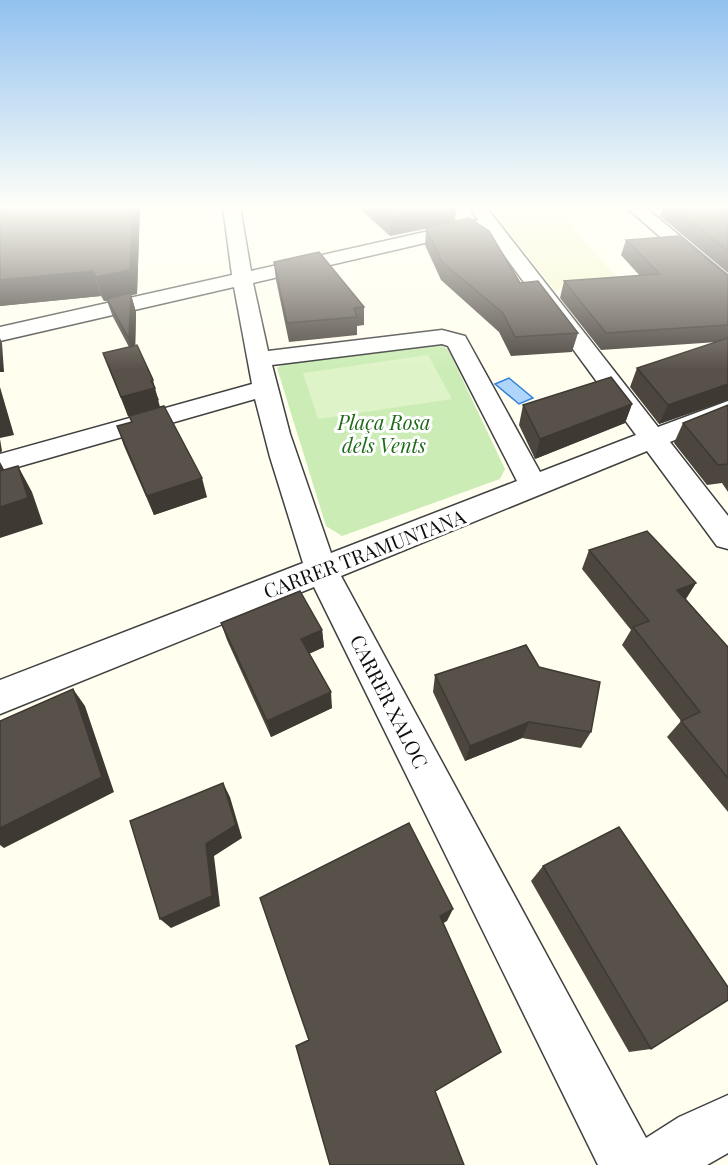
<svg xmlns="http://www.w3.org/2000/svg" width="728" height="1165" viewBox="0 0 728 1165" font-family="'Playfair Display',serif">
	<style>
		.farmland { fill: #f6f7cd }
		.green { fill: #cbedb5 }
		.pitch { fill: #dff3c8 }
		.water { fill: #afd5fb; stroke: #3080d8; stroke-width: 1.5 }
		.lines { fill: none; stroke-linecap: round; stroke-linejoin: round }
		.minor-casing { stroke: #414141; stroke-width: 3 }
		.minor { fill: #fff; fill-rule: evenodd }
		.wall { fill: #4c463f }
		.shaded-wall { fill: #3e3933 }
		.building { fill: #585149; stroke: #3e3933; stroke-width: 1.5 }
		.labels { text-anchor: middle; dominant-baseline: central; stroke-width: 6; stroke-linejoin: round; paint-order: stroke }
		.park-label { font-size: 20px; font-style: italic; fill: #1f6b19; stroke: #fff }
		.street-label { font-size: 20px; fill: #0e0e0e; stroke: #fff }
	</style>
	<rect width="100%" height="100%" fill="#fffeef"/>
	<!-- farmland -->
	<path class="farmland" d="M489 207H618L558 213 622 283 555 290Z"/>
	<!-- green -->
	<path class="green" d="M438 344 448 349 505 469 500 479 342 536 326 526 277 368 287 362Z"/>
	<!-- pitch -->
	<path class="pitch" d="M428 355 452 399 318 419 303 373Z"/>
	<!-- water -->
	<path class="water" d="M509 378 533 398 519 404 495 384Z"/>
	<g class="lines">
		<defs>
			<path id="minor" d="M223 207H240L251 271 478 220 469 207H486L658 427 728 401V418L670 442 728 516V549L717 546 647 451 341 576 646 1138 679 1117 728 1095V1153L707 1165H598L314 587 0 714V680L303 563 270 457 255 399 0 472V454L252 384 234 287 0 341V327L232 275ZM485 229 636 435 540 472 465 336 442 330 268 351 253 283ZM442 344 448 346 517 481 331 553 290 434 272 365Z
				M626 207H645L728 276V292L721 290Z"/>
		</defs>
		<!-- minor casing -->
		<use href="#minor" class="minor-casing"/>
		<!-- minor -->
		<use href="#minor" class="minor"/>
	</g>
	<!-- wall -->
	<path class="wall" d="M0 207H140L137 294 131 295 136 312 135 345 159 400 128 416 103 353 129 347 113 317 107 301H104L101 296 0 306Z
		M358 207H456L455 222 520 283 578 333 572 352 511 356 499 332 441 280 425 245 426 228 390 236Z
		M663 207H728V273L660 216Z
		M626 240 728 276V400L659 424 630 387 637 368 717 342 601 350 560 298 564 281 640 276 621 255Z
		M274 262 364 307V325L357 326V335L289 342 276 280Z
		M632 404 625 423 535 459 519 425 523 405Z
		M728 405V492L722 483 707 485 674 443 683 423Z
		M117 426 207 497 154 515 124 446Z
		M589 550 696 583 686 599 728 647V812L667 737 681 721 622 645 631 630 582 569Z
		M221 623 322 630 324 647 309 654 332 708 271 737 227 640Z
		M539 667 591 732 581 748 522 738 465 761 433 692 435 675Z
		M543 866 651 1049 629 1052 531 881Z"/>
	<!-- shaded-wall -->
	<path class="shaded-wall" d="M133 207H140L137 294 131 295 136 312 135 358 129 339 131 295 104 301 96 277Z
		M449 207H456L454 223 390 236V218Z
		M93 271 101 296 0 306V280Z
		M0 338 2 343 4 372H0Z
		M153 380 160 407 128 416 121 397Z
		M728 384V400L659 424 668 405Z
		M0 387 14 435 0 438Z
		M632 404 625 423 535 459 540 439Z
		M0 439 2 451 0 453Z
		M0 462 6 473 0 480Z
		M18 466 32 492 43 524 0 538V507Z
		M202 478 207 497 154 515 147 496Z
		M696 583 684 601 677 590Z
		M322 630 324 647 303 656 301 639Z
		M73 689 85 706 114 792 4 848 0 845V828Z
		M331 692 332 708 271 737 267 721Z
		M529 722 522 738 465 761 470 746Z
		M223 783 230 797 242 838 214 856 220 906 171 928 160 919 206 844Z
		M453 909 447 921 435 928 440 916Z"/>
	<!-- building -->
	<path class="building" d="M0 207H133L130 270 96 277 93 271 0 280Z
		M377 207H449L390 218Z
		M673 207H728V251Z
		M469 218 489 231 520 283 538 281 578 333 515 337 503 313 442 262 426 228Z
		M679 236 728 276V325L606 333 564 281 660 274 626 240Z
		M319 252 364 307 354 308 357 317 287 323 274 262Z
		M131 293 129 339 107 299Z
		M728 338V384L668 405 637 368Z
		M137 345 153 380 151 381 155 388 121 397 103 353Z
		M611 377 632 404 540 439 523 405Z
		M728 405V464L718 465 683 423Z
		M164 406 202 478 147 496 117 426 132 422 129 416Z
		M18 466 28 498 0 507V471Z
		M647 531 696 583 677 590 728 647V778L681 721 700 712 633 627 649 621 589 550Z
		M300 591 322 630 301 639 331 692 267 721 221 623Z
		M526 645 539 667 600 682 591 732 529 722 470 746 435 675Z
		M73 689 102 777 0 828V721Z
		M223 783 236 825 206 844 212 896 160 919 130 821Z
		M409 823 453 909 440 916 501 1052 435 1091 464 1165H330L296 1046 309 1040 260 898Z
		M619 827 728 987V1000L651 1049 543 866Z"/>
	<!-- sky -->
	<linearGradient id="sky" x2="0" y2="1"><stop stop-color="#91c1f0"/><stop offset="0.56" stop-color="#fffff8"/><stop offset="1" stop-color="#fffff8" stop-opacity="0"/></linearGradient>
	<rect width="728" height="370" fill="url(#sky)"/>
	<g class="labels">
		<!-- park labels -->
		<g class="park-label">
			<text x="384" y="421">Plaça Rosa<tspan x="384" dy="23">dels Vents</tspan></text>
		</g>
		<!-- street labels -->
		<g class="street-label">
			<text transform="translate(364 553) rotate(-21)">CARRER TRAMUNTANA</text>
			<text transform="translate(390 701) rotate(63)">CARRER XALOC</text>
		</g>
	</g>
</svg>
